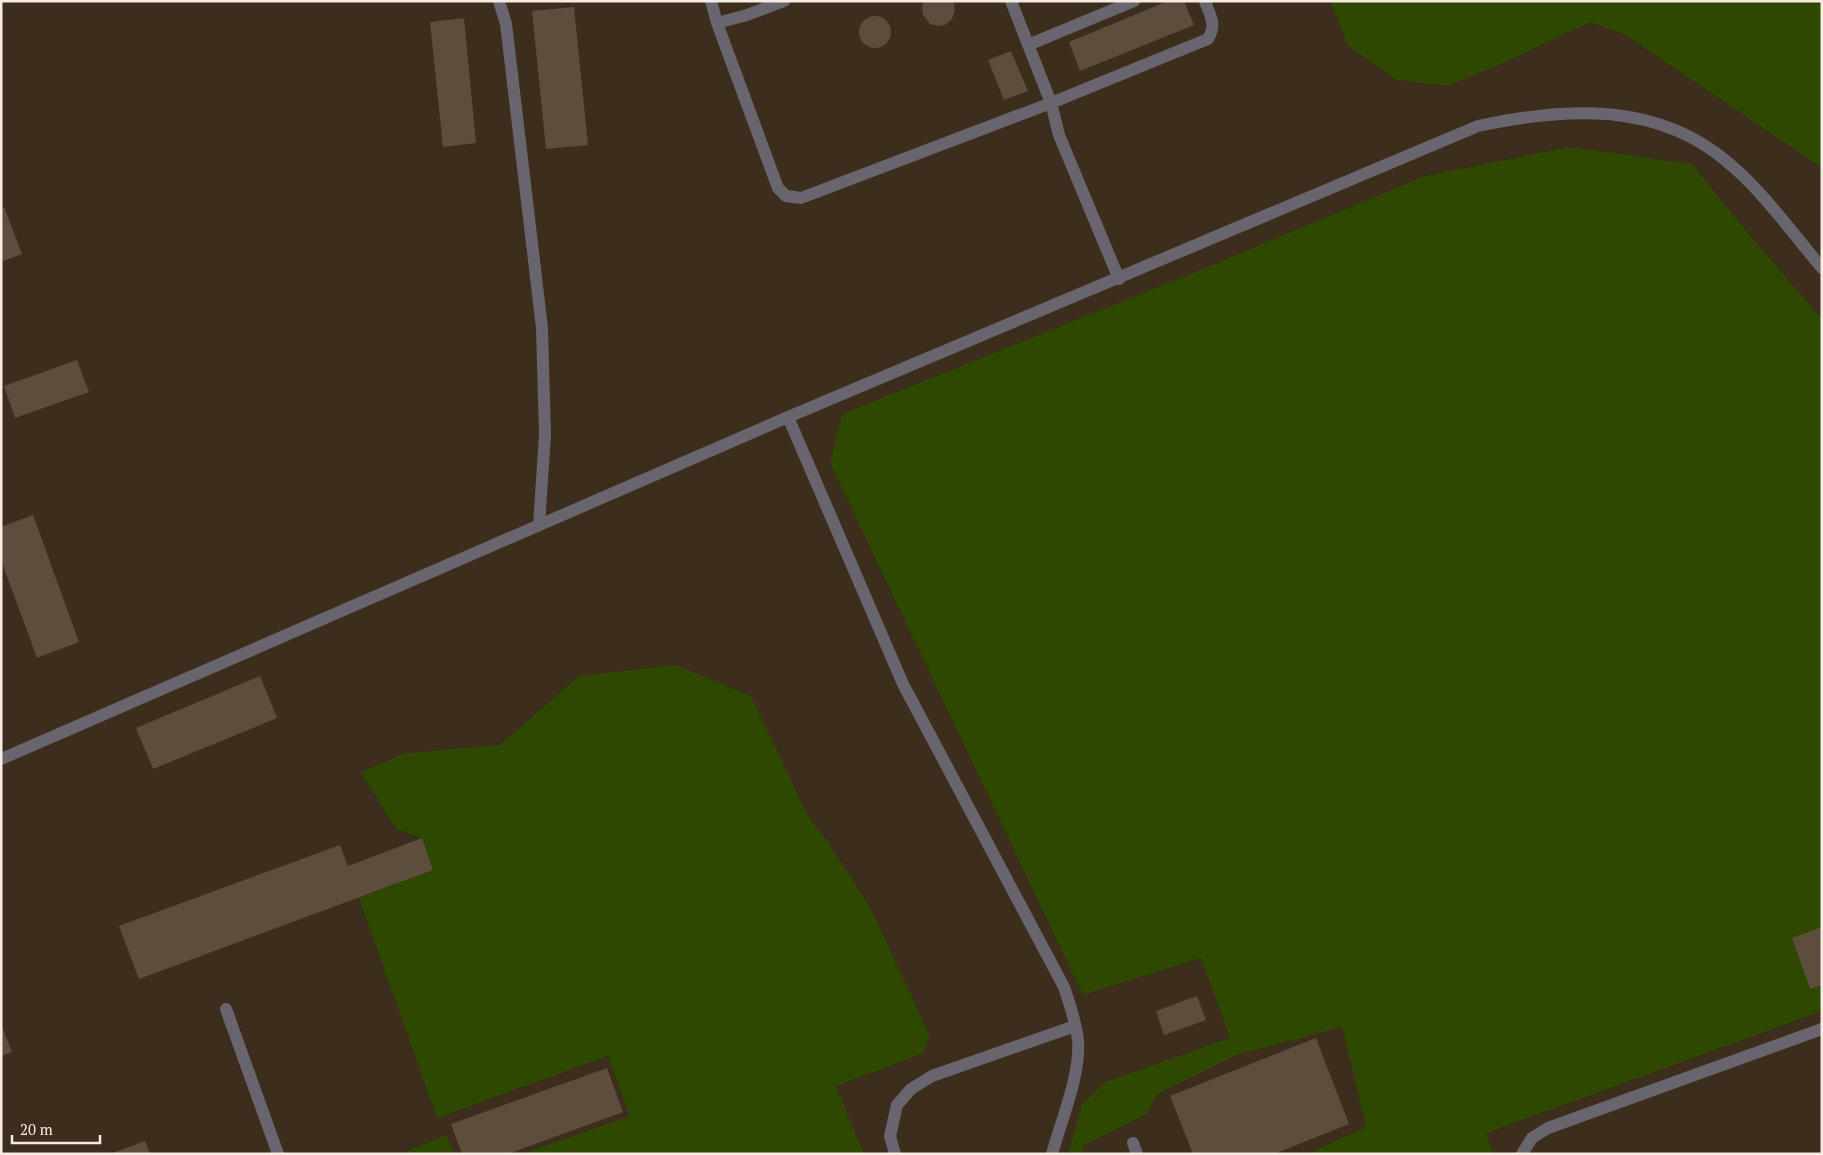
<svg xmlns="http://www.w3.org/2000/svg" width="1823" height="1155" viewBox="0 0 1823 1155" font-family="'PT Serif',serif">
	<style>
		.green { fill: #2e4800 }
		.building { fill: #5d4d3c }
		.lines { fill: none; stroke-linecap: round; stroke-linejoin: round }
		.minor { stroke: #69656f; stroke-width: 12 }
	</style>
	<rect width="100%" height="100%" fill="#3c2d1d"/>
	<!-- green -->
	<path class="green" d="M1331 1H1822V168L1624 34 1590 22 1499 65 1448 86 1397 80 1347 45Z
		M1569 147 1692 164 1752 238 1822 319V1011L1486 1133 1493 1154H1307L1366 1127 1342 1027 1236 1055 1157 1094 1147 1114 1082 1146 1084 1154H1068L1082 1104 1105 1082 1230 1038 1201 958 1083 995 830 463 842 414 1188 275 1425 176Z
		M676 665 751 696 808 816 828 842 870 907 930 1036 923 1053 836 1086 864 1154H522L630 1116 608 1056 437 1118 359 898 433 870 422 838 396 829 361 772 406 753 500 745 579 676Z
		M446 1135 454 1154H401Z"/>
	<!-- building -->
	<path class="building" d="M924 1H953L955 10 952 19 945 25 939 26 930 24 923 15 922 6Z
		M1168 1H1184L1194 25 1080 71 1069 42Z
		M574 7 588 145 546 149 532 11Z
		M859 32a16 16 0 1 1 32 0a16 16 0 1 1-32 0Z
		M464 18 476 143 443 147 430 22Z
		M1011 51 1028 91 1004 100 988 60Z
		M4 207 22 254 1 262V208Z
		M77 360 89 392 15 418 4 386Z
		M33 515 79 642 37 658 1 560V527Z
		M260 676 277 718 153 769 136 728Z
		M422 838 433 870 139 979 119 926 340 845 348 866Z
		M1822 927V985L1810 989 1792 938Z
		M1197 996 1206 1020 1164 1035 1156 1011Z
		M1 1024 12 1052 1 1056Z
		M1316 1038 1349 1124 1274 1154H1193L1170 1096Z
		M607 1068 623 1112 508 1154H462L451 1124Z
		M145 1141 150 1154H110Z"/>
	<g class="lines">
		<!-- minor -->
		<path class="minor" d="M499 1 506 24 542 328 545 435 539 525
			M711 1 717 23 778 188 786 196 801 198 1051 103 1208 39C1217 24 1210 16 1205 1
			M1011 1 1051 103 1059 135 1119 279
			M717 23 747 15 784 1
			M1028 45 1134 1
			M788 417 903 684 1064 987C1070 1005 1076 1022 1078 1040 1081 1074 1061 1121 1052 1154
			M1 759 788 417 1478 126C1566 107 1659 101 1731 165 1764 193 1794 235 1822 268
			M226 1009 278 1154
			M1133 1143 1137 1154
			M895 1154 890 1136 897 1105 911 1089 932 1076 1075 1026
			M1522 1154 1532 1138 1548 1128 1822 1029"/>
	</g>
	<!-- border -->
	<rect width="1823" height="1155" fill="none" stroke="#f6ece2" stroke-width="5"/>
	<!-- scale -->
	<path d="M12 1135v8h88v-8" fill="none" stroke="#f6ece2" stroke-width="2.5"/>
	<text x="20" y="1135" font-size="15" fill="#f6ece2" stroke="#3c2d1d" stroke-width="4" paint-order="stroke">20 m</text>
</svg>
